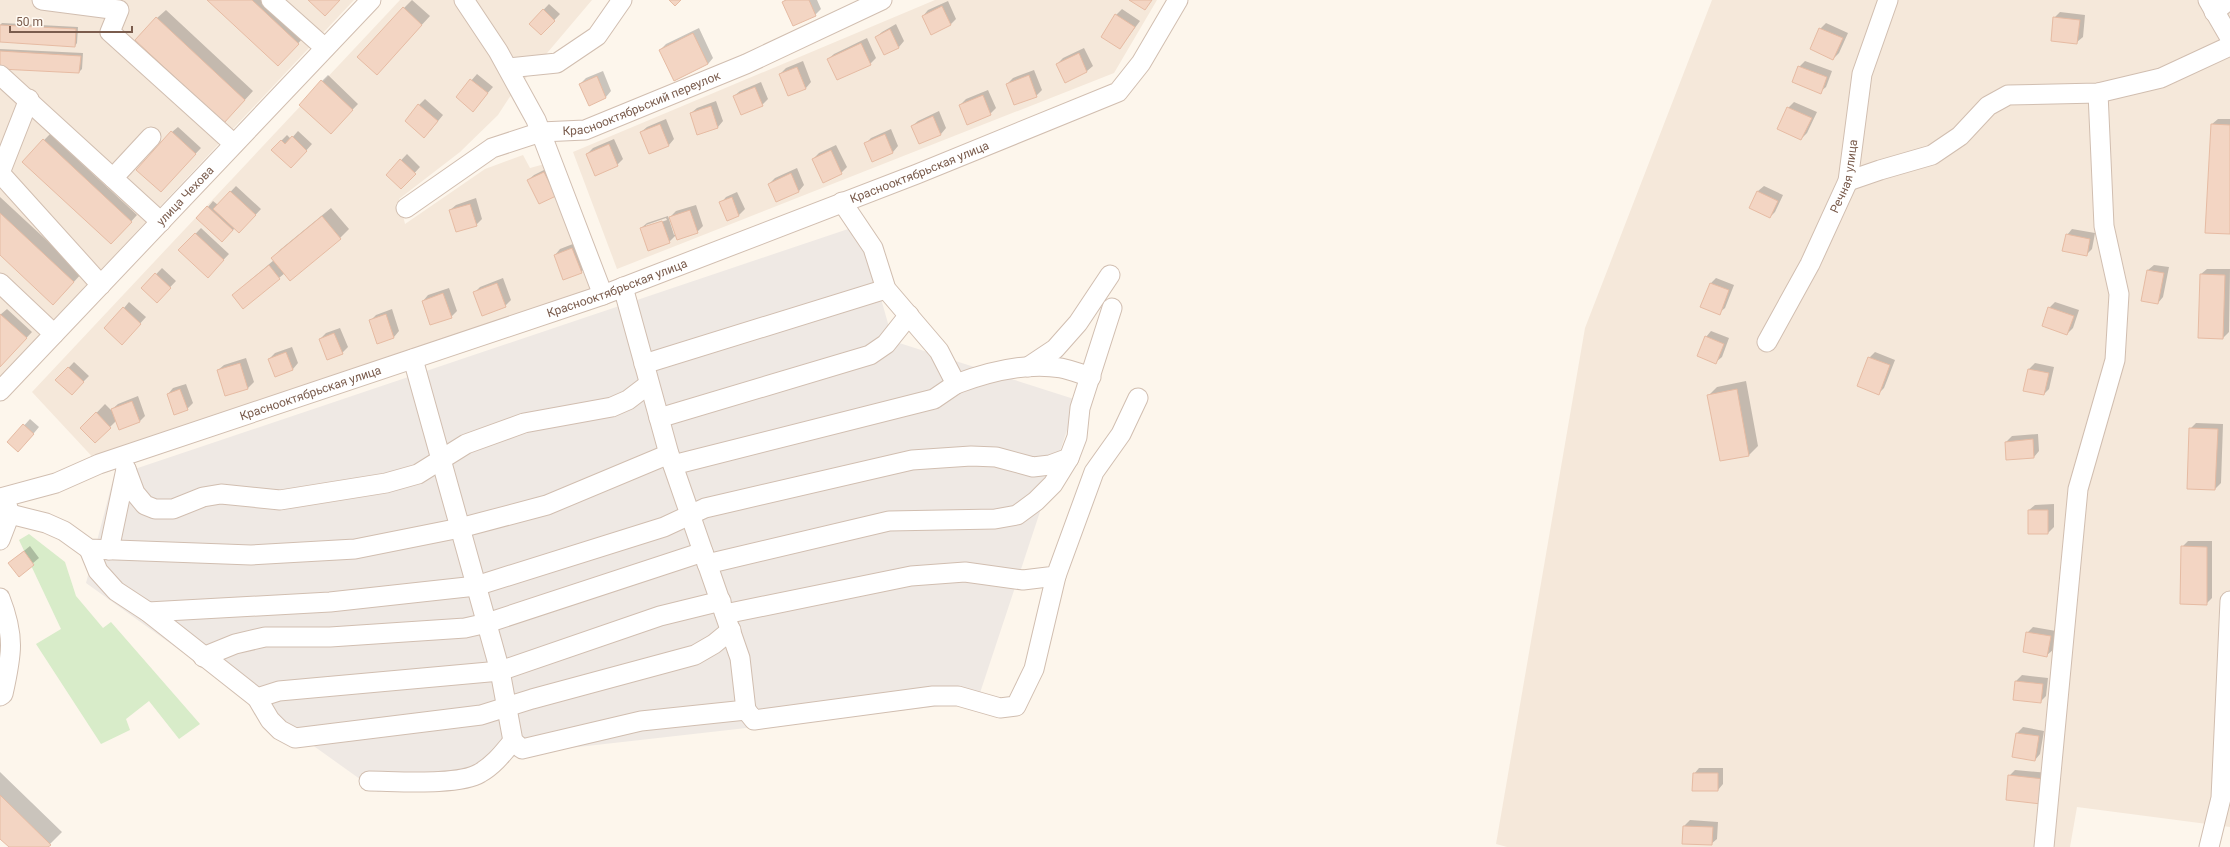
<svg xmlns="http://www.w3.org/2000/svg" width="2230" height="847" viewBox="0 0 2230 847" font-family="Roboto,sans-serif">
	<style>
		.residential { fill: #f5e8da }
		.industrial { fill: #efe9e4 }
		.green { fill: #d8ecc9 }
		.shadow { fill: #0003; fill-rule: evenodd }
		.building { fill: #f3d5c3; stroke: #e6bba3 }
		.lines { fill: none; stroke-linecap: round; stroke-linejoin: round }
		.minor-casing { stroke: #d1beb0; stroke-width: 21 }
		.minor { stroke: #fff; stroke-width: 19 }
		.labels { text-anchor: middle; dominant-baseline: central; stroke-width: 4; stroke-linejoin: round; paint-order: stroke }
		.street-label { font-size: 12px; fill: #7a5c4d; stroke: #fffaf3 }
	</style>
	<rect width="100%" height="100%" fill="#fdf6ec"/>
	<!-- residential -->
	<path class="residential" d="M0 0H354L0 377Z
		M400 0H592L509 98 498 115 460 152 399 199 405 224 485 169 523 155 530 168 552 162 601 289 99 464 32 392Z
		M935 0H1157L1114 73 617 269 573 152Z
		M1712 0H2230V827L2077 807 2070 847H1507L1496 844 1585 328Z"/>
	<!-- industrial -->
	<path class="industrial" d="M860 225 893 341 1077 400 977 702 534 752 378 792 86 583 114 476Z"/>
	<!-- green -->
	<path class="green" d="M29 534 65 562 76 596 103 628 111 622 200 724 179 739 149 701 126 719 130 730 101 744 36 644 61 629 19 540Z"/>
	<!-- shadow -->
	<path class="shadow" d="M208 0H270L307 34 286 56Z
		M412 0 430 16 385 65 404 8Z
		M785 0H817L821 9 815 15 783 2Z
		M948 1 956 19 951 24 932 34 923 16 928 10Z
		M549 4 560 14 541 34 530 24Z
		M1122 9 1140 21 1120 48 1116 15Z
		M166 10 253 91 233 113 157 18Z
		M2060 12 2085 15 2083 37 2077 42 2054 18Z
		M2 23 78 27 77 43 75 46 0 41V25Z
		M1826 23 1848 33 1839 53 1833 59 1820 29Z
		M896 24 904 41 899 47 885 54 876 37 882 32Z
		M699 28 713 58 708 64 660 50 666 44Z
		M867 38 876 58 870 64 828 59 834 54Z
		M1084 48 1093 66 1087 71 1065 82 1057 64 1063 58Z
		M0 49 83 53 82 69 79 72 0 68Z
		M803 61 811 82 806 88 789 95 780 74 786 68Z
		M1805 61 1832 71 1826 87 1820 92 1799 67Z
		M1034 70 1042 90 1036 96 1007 84 1013 78Z
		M603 71 611 91 606 97 580 84 586 78Z
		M477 74 493 87 473 110 457 97Z
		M328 75 358 104 330 133 322 81Z
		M761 82 768 99 762 105 734 96 740 91Z
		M988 90 996 108 990 114 960 105 966 99Z
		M425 99 443 115 430 131 419 105Z
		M716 101 723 121 718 127 698 134 691 113 697 108Z
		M1794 102 1817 112 1807 133 1801 139 1788 108Z
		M939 111 946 128 941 134 912 126 918 121Z
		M666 119 674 139 669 145 649 153 641 132 647 127Z
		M2218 119H2230V233L2212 124Z
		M178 127 201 148 166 185 172 132Z
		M891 129 898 146 893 152 873 161 865 144 871 138Z
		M298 131 312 144 297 161 281 141 287 135 291 139Z
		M50 134 137 215 117 237 24 161Z
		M614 139 623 159 617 165 587 154 593 148Z
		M836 145 847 167 841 173 813 159 819 153Z
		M407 154 420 167 401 188 387 175Z
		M550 167 561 190 528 180 534 175Z
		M797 168 804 185 799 191 777 201 769 184 775 178Z
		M236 186 261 209 245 226 235 228 228 235 208 207 213 201 218 205Z
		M1764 186 1783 195 1775 212 1770 217 1750 208 1758 191Z
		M737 192 745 209 739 215 728 220 721 203 726 197Z
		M0 197 82 273 62 295 0 254Z
		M476 198 482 219 476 225 450 210 456 205Z
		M696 205 703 226 697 232 676 235 669 242 641 228 647 223 668 216 674 235 676 234 670 217 676 211ZM666 218 667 220 646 227V225Z
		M331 208 349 229 340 238 285 273 243 308 233 295 274 260 272 258 281 249Z
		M201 228 229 254 213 271 180 250Z
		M2072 229 2095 233 2092 249 2086 255 2067 235Z
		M578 242 587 266 581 272 555 255 560 249Z
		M2154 265 2169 267 2163 297 2158 303 2148 270Z
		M162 268 176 281 157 301 143 288Z
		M2207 269H2230L2229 332 2223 338 2199 337 2201 274Z
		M503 278 511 300 505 306 474 293 480 287Z
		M1716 278 1734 285 1725 308 1719 313 1711 283Z
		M449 288 457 311 451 317 423 301 428 295Z
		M129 302 146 317 127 338 124 308Z
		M2055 302 2079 310 2073 328 2067 334 2049 308Z
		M7 309 32 332 0 366V315Z
		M392 309 399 331 394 337 378 342 370 321 376 315Z
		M340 328 348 347 342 353 320 339 326 333Z
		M1711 331 1729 338 1722 357 1716 362 1706 337Z
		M292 347 298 363 293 369 269 359 275 353Z
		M1875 352 1895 360 1884 388 1879 393 1869 358Z
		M246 358 254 382 248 388 226 395 218 370 224 365Z
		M74 362 89 376 77 388 57 380Z
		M2035 363 2054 367 2049 389 2044 394 2025 390 2029 369Z
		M1746 381 1758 446 1749 455 1721 460 1709 395 1717 387Z
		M186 384 193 403 187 409 168 394 173 388Z
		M138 396 145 416 140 421H116L95 442 82 428 105 404 111 410 118 404Z
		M30 419 39 427 24 445 9 442Z
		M2196 423 2223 424 2221 483 2215 489 2188 488 2190 429Z
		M2038 434 2039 451 2034 457 2006 442 2012 436Z
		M2054 504V527L2048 533H2029V510L2035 505Z
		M2188 541H2212V598L2206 604 2182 547Z
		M30 546 39 558 19 575 15 558Z
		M2033 627 2056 631 2053 650 2047 655 2027 633Z
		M0 635 8 645 0 653Z
		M2022 675 2048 678 2046 696 2040 702 2016 681Z
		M2023 727 2044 731 2040 754 2035 760 2017 733Z
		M1699 768H1723V784L1718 790 1694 774Z
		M2015 770 2049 773 2041 803 2009 776Z
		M0 772 62 832 47 847H10L0 837Z
		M1690 820 1718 822 1717 839 1711 844 1684 826Z"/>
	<!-- building -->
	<path class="building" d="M207 0H252L299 44 278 66Z
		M308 0H340L325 16Z
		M669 0H681L675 6Z
		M786 0H809L816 16 793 26 782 2Z
		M1129 0H1152L1145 10Z
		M942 6 951 25 931 35 922 16Z
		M403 7 422 25 377 75 357 57Z
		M543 9 555 21 541 35 529 24Z
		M1115 14 1135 27 1120 49 1101 37Z
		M156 17 245 100 224 123 135 40Z
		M2053 17 2080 20 2077 44 2051 41Z
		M0 25 76 29 75 47 0 42Z
		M1819 28 1843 38 1833 60 1810 49Z
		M890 29 899 48 884 55 875 37Z
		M693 33 708 64 674 81 659 50Z
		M861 43 871 65 837 80 827 59Z
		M0 51 81 56 79 73 0 69Z
		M1079 53 1087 72 1065 83 1056 64Z
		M1798 66 1827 77 1821 94 1792 82Z
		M797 67 806 89 788 96 779 74Z
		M1029 75 1037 97 1014 105 1006 84Z
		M597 76 606 98 589 106 579 84Z
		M470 79 488 93 473 112 456 97Z
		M321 80 353 110 331 134 299 105Z
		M755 87 763 106 741 115 733 96Z
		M983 95 991 115 967 125 959 105Z
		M418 104 438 121 424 138 405 121Z
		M711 106 718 128 697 135 690 113Z
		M1787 107 1812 118 1801 140 1777 129Z
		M933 116 941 135 919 144 911 126Z
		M660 124 669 146 649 154 640 132Z
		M2211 124 2230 125V234L2205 233Z
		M171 131 196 154 161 192 136 170Z
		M885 134 893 153 872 162 864 143Z
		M292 136 307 151 291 168 271 150 281 140 285 144Z
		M43 139 132 222 111 244 22 162Z
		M609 144 618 166 595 176 586 154Z
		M831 150 842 174 823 183 812 159Z
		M400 159 416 174 401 189 386 175Z
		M544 172 556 196 539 204 527 180Z
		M791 173 799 192 776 202 768 184Z
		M230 191 256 215 239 233 213 209Z
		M1757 191 1778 201 1770 218 1749 208Z
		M732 197 739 216 727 221 719 202Z
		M470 204 477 226 456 232 449 210Z
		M207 206 233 230 222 242 196 218Z
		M690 210 698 233 677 240 669 217Z
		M0 213 74 282 53 305 0 255Z
		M322 216 341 239 290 281 271 258Z
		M662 221 670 243 648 251 640 228Z
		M195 233 224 260 208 278 178 250Z
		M2066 234 2090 239 2087 256 2062 251Z
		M572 248 582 273 563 280 554 255Z
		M269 265 280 279 243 309 232 295Z
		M2147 270 2164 273 2158 304 2141 301Z
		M155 273 171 288 157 303 141 288Z
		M2200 274 2225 275 2223 339 2198 338Z
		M497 283 506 307 482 316 473 292Z
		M1710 283 1729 290 1720 315 1700 307Z
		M443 293 452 318 430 325 422 301Z
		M123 307 141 324 122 345 104 328Z
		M2048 307 2074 316 2067 335 2042 326Z
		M0 314 27 338 0 367Z
		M386 314 394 338 377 344 369 320Z
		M334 333 343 354 327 360 319 339Z
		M1705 336 1724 344 1716 364 1697 356Z
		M286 352 293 370 275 377 268 359Z
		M1868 357 1890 365 1879 395 1857 386Z
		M240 363 248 389 225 396 217 370Z
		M68 367 84 382 72 395 55 380Z
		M2028 369 2049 373 2044 395 2023 391Z
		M180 389 188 410 174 415 167 394Z
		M1737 389 1749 456 1720 461 1707 395Z
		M132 401 140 422 119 430 111 409Z
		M96 412 111 428 95 443 80 428Z
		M23 424 34 434 18 452 7 442Z
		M2189 428 2218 429 2215 490 2187 489Z
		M2033 439 2034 458 2006 460 2005 442Z
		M2028 510H2048V534H2028Z
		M2181 546 2207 547V605L2180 604Z
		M24 551 34 565 19 577 8 563Z
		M2026 632 2051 636 2047 657 2023 652Z
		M2015 681 2043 684 2041 703 2013 700Z
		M2016 733 2039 736 2035 761 2012 757Z
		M1693 773H1718V791H1692Z
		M2008 775 2044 779 2041 804 2006 800Z
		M0 795 51 845 48 847H9L0 839Z
		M1683 826 1713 827 1712 845 1682 844Z"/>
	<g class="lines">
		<defs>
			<g id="minor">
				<path d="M42 0 119 10 110 32 234 144"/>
				<path d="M271 0 325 48"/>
				<path d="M464 0 498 51 536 120 603 295"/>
				<path d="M2208 0 2230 38"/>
				<path d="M2214 12 2229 0"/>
				<path d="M508 68 557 63 597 36 622 0"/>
				<path d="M0 75 161 222"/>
				<path d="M29 99 0 173 101 285"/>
				<path d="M113 178 151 137"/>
				<path d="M1848 181 1880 170 1932 155 1960 136 1988 106 2008 95 2098 93 2161 78 2230 46"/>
				<path id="s1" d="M406 208 492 148 541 132 585 130 746 64 882 0"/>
				<path d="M0 283 54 334"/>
				<path id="s2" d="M1767 342 1810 264 1848 181 1862 74 1888 0"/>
				<path d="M413 359 500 671 513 741 522 749 641 721 746 710 740 658 669 454 623 287"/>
				<path d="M644 364 886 289"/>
				<path d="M1028 367 1055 349 1078 323 1110 275"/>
				<path d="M956 384C988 372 1026 362 1061 368 1071 370 1081 374 1091 377"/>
				<path id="s3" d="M0 391 371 0"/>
				<path d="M659 418 870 355 886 344 909 315"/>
				<path d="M673 465 934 399 956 384 939 351 886 289 873 248 842 202"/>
				<path d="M126 469 135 493 145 505 155 509H173L203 497 221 494 280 500 386 483 418 474 466 444 524 423 612 407 628 400 649 384"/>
				<path id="s4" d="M0 498 56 483 99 464 603 295 917 174 1118 92 1141 63 1178 0"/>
				<path d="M10 514 46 523 64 531 89 549 251 555 355 549 460 528 547 505 669 454"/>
				<path d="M0 540 10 514 6 502"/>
				<path d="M89 549 98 571 116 591 148 612 257 698 270 720 280 730 295 738 481 715 532 699 695 655 714 644 731 630"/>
				<path d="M109 550 126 469"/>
				<path d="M707 564 889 521 995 519 1017 515 1036 501 1053 484 1069 458"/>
				<path d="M0 598C15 636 12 654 3 694L0 696"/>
				<path d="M148 612 330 602 476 586 664 527 705 508 912 460 971 456 996 457 1033 467 1050 465 1069 458 1077 437 1080 408 1112 308"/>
				<path d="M725 614 911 576 965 572 1023 580 1056 576 1094 472 1121 434 1138 398"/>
				<path d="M203 657 235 644 265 637H330L465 628 487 623 703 552"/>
				<path d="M257 698 279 691 500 671 660 616 721 601"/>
				<path d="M746 710 754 720 933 696H958L1000 708 1016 706 1034 669 1056 576"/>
				<path d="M369 781C395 781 459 786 480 773 494 765 503 753 513 741"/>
				<path d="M2044 847 2078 489 2115 360 2119 294 2104 226 2098 93"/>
				<path d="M2209 847 2221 798 2230 601"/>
			</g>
		</defs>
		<!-- minor casing -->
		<use href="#minor" class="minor-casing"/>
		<!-- minor -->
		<use href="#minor" class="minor"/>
	</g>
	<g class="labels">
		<!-- street labels -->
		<g class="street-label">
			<text stroke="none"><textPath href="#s1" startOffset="262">Краснооктябрьский переулок</textPath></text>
			<text stroke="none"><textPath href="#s4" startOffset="976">Краснооктябрьская улица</textPath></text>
			<text stroke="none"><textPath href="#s2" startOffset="184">Речная улица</textPath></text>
			<text stroke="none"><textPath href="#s3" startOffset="269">улица Чехова</textPath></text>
			<text stroke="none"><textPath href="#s4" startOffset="652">Краснооктябрьская улица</textPath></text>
			<text stroke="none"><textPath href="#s4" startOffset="328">Краснооктябрьская улица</textPath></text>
		</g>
	</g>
	<!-- scale -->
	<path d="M10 26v6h122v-6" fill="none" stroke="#7a5c4d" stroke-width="2"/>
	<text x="16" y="26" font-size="12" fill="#7a5c4d" stroke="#fffaf3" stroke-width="3" paint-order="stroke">50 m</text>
</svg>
